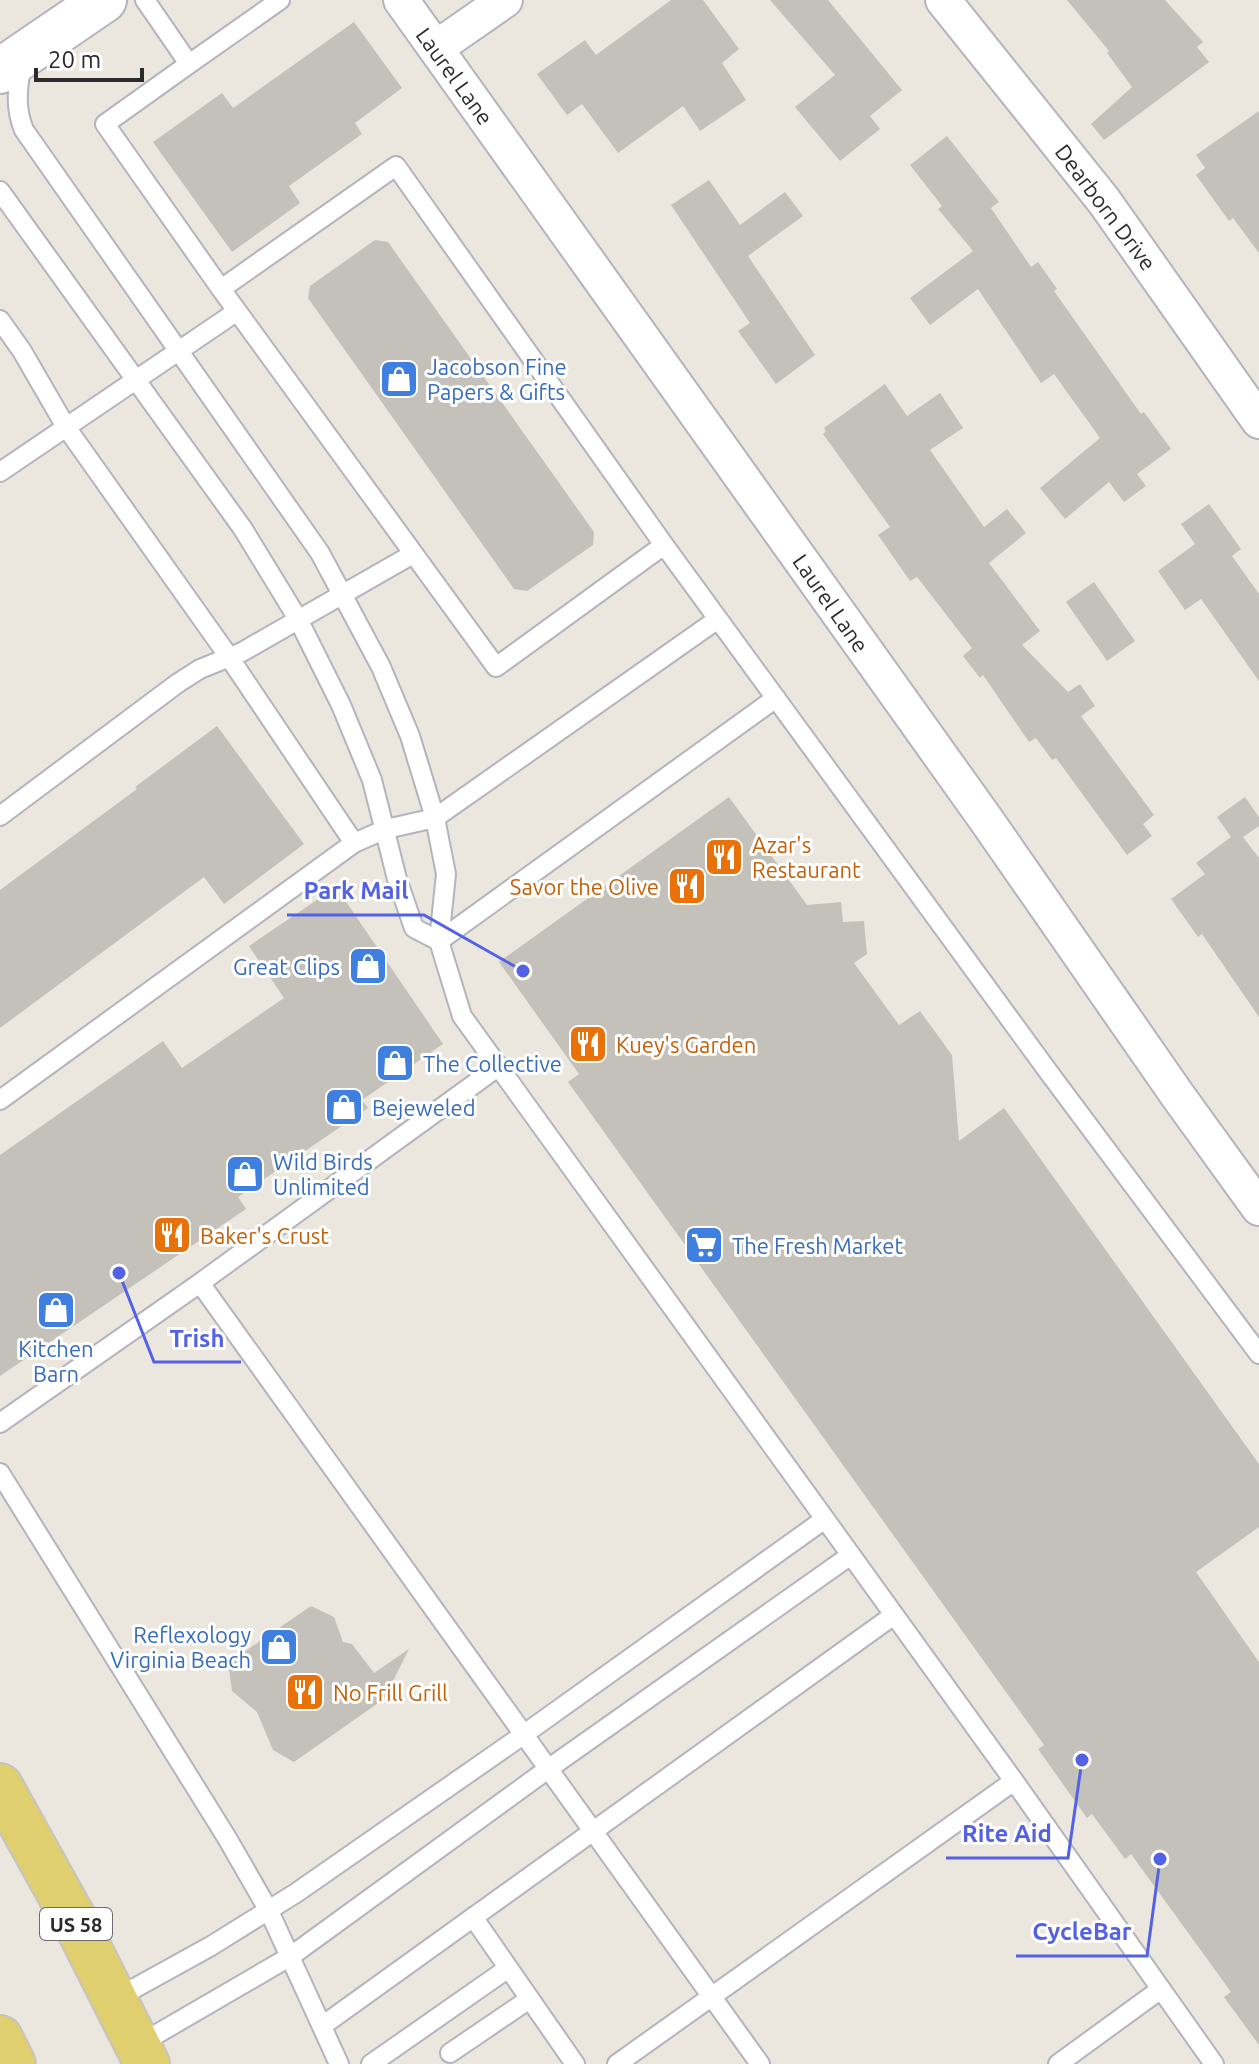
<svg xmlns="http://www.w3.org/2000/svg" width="1259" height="2064" viewBox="0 0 1259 2064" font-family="Ubuntu,sans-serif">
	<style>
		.building { fill: #c4c1ba }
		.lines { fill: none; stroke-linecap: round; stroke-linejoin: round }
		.service-casing { stroke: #b3b4bd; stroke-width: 22 }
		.minor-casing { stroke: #b3b4bd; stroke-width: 38 }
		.secondary-casing { stroke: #b3b4bd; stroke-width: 48 }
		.primary-casing { stroke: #c4c4c4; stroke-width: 48 }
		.service { stroke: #fff; stroke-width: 18 }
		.minor { stroke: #fff; stroke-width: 34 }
		.secondary { stroke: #fff; stroke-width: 44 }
		.primary { stroke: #e0cf6f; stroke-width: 44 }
		.labels { text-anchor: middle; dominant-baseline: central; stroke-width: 6; stroke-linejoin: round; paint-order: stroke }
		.shield { fill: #fff; stroke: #6b6b6b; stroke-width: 2 }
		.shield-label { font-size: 20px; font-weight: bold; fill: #2b2b2b }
		.street-label { font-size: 22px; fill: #2b2b2b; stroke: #fff }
		.shop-label { font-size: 22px; fill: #366cbe; stroke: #fff; text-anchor: start }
		.food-label { font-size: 22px; fill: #c56008; stroke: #fff; text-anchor: start }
		.leader { fill: none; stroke: #5362e4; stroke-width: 3 }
		.callout-dot { fill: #5362e4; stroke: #fff; stroke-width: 3 }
		.callout-label { font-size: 24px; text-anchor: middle; font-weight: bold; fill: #5362e4; stroke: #fff; stroke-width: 6; stroke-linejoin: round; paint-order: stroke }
	</style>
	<rect width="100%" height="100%" fill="#ebe7df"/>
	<!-- building -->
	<path class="building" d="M671 0H703L739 49 722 63 746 100 700 131 683 106 618 153 582 104 567 115 537 74 585 40 596 55Z
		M770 0H828L902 90 870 116 880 129 840 161 795 107 835 75Z
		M1067 0H1165L1203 42 1197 47 1209 62 1104 140 1091 124 1132 87 1107 53 1109 51Z
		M354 22 402 88 355 123 362 134 289 186 300 203 232 252 153 142 222 93 233 108Z
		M1259 111V253L1233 218 1229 221 1196 175 1205 168 1196 155Z
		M947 136 999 202 991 208 1031 267 1038 262 1057 289 1054 291 1141 414 1144 412 1171 449 1137 474 1146 486 1124 502 1109 482 1065 519 1040 488 1100 438 1054 374 1041 383 978 289 930 325 910 298 973 251 938 209 942 206 910 165Z
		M709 180 740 225 785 192 803 216 748 256 815 355 776 384 738 331 750 323 671 205Z
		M375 240 388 242 594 532 593 545 527 591 514 589 308 298 310 286Z
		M885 384 907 416 940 393 963 428 930 450 984 527 1007 509 1026 533 989 563 1040 631 1022 645 1068 692 1080 684 1095 706 1081 716 1154 815 1143 824 1152 836 1127 855 1056 758 1052 760 1036 738 1029 742 983 675 980 678 963 656 972 648 917 577 910 581 878 535 890 527 823 434 826 431 824 428Z
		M1209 504 1241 549 1232 556 1259 594V681L1201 599 1185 610 1158 571 1195 544 1181 524Z
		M1094 582 1135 641 1107 661 1066 602Z
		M217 726 304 844 224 904 204 877 0 1028V890L137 789 135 787Z
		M729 797 807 905 841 902 843 922 864 921 867 954 854 963 899 1025 920 1011 952 1055 959 1141 1004 1108 1259 1464V1527L1196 1572 1259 1662V2045L1224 1997 1231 1992 1131 1854 1125 1859 1092 1814 1087 1818 1038 1749 1044 1745 568 1082 579 1074 499 962Z
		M1245 797 1259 817V826L1243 837 1259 858V1017L1202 934 1198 937 1171 899 1205 874 1196 863 1231 837 1217 817Z
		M336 887 443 1044 362 1100 368 1108 238 1197 246 1209 0 1376V1155L163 1041 182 1068 284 998 249 946Z
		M311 1606 334 1617 343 1642 352 1644 374 1673 409 1649 384 1699 294 1762 273 1750 257 1712 232 1691 228 1663Z"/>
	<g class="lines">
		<defs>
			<path id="service" d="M145 0 189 64 105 124 221 289 396 166 664 545 496 667 221 289
				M22 61C18 86 14 106 24 130L320 553 381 667 410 736 435 818 446 874 439 941 462 1016 1014 1781 1214 2064
				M189 64 280 0
				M0 191 243 529 298 619 341 705 372 780 397 879 414 928 439 941
				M0 320 22 351 66 427 229 657 354 843
				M0 472 236 312
				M664 545 1050 1074 1259 1354
				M0 816 178 683 200 669 242 652 413 554
				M439 941 776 698
				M0 1100 354 843 386 829 435 818 718 619
				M200 1283 760 2064
				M0 1423 200 1283 499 1066
				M0 1473 227 1838 269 1911 339 2064
				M473 1917 575 2064
				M115 1999 211 1946 296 1893 523 1735 825 1519
				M322 2026 894 1615
				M138 2045 291 1956 548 1769 851 1555
				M450 2053 528 2000
				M371 2064 507 1969
				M617 2064 1014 1781
				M1058 2064 1161 1989"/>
			<path id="minor" d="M401 0 987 821 1178 1096 1259 1208
				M943 0 1104 201 1259 421
				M436 48 505 0"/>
			<path id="secondary" d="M0 71 104 0"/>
			<path id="primary" d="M0 1786 76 1923 147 2064
				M0 2038 13 2064"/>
		</defs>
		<!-- service casing -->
		<use href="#service" class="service-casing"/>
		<!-- minor casing -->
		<use href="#minor" class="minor-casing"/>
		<!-- secondary casing -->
		<use href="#secondary" class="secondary-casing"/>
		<!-- primary casing -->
		<use href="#primary" class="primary-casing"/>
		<!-- service -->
		<use href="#service" class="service"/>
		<!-- minor -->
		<use href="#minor" class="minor"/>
		<!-- secondary -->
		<use href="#secondary" class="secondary"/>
		<!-- primary -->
		<use href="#primary" class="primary"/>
	</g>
	<!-- icons -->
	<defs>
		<symbol id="shop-square" viewBox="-11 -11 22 22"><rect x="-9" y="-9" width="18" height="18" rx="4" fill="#3f7fe0" stroke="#fff"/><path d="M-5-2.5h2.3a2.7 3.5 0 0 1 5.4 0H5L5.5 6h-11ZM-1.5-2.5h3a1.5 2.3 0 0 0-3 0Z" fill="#fff"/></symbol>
		<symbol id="restaurant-square" viewBox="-11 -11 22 22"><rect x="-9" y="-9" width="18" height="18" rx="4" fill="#e8710a" stroke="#fff"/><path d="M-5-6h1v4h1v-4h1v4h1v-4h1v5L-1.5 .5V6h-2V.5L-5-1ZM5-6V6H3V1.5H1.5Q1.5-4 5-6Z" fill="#fff"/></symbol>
		<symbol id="supermarket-square" viewBox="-11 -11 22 22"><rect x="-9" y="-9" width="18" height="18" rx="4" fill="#3f7fe0" stroke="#fff"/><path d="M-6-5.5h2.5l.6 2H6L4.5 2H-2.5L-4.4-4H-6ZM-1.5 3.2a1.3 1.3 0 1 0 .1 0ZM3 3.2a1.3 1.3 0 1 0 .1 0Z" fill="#fff"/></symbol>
	</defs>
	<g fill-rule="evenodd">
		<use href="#shop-square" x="377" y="357" width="44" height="44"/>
		<use href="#restaurant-square" x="702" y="835" width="44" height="44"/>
		<use href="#restaurant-square" x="665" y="864" width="44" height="44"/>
		<use href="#shop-square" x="346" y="944" width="44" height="44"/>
		<use href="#restaurant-square" x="566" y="1022" width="44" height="44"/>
		<use href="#shop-square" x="373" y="1041" width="44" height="44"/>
		<use href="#shop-square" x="322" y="1085" width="44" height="44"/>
		<use href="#shop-square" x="223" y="1152" width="44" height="44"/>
		<use href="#restaurant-square" x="150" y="1213" width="44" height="44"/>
		<use href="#supermarket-square" x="682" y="1223" width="44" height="44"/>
		<use href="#shop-square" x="34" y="1288" width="44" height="44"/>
		<use href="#shop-square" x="257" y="1625" width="44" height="44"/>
		<use href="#restaurant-square" x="283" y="1670" width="44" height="44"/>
	</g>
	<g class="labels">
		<!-- shield labels -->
		<rect class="shield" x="40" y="1908" width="72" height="32" rx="6"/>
		<g class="shield-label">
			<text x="76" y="1924">US 58</text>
		</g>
		<!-- street labels -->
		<g class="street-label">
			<text transform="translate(455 76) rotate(54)">Laurel Lane</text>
			<text transform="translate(1106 207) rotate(53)">Dearborn Drive</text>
			<text transform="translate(831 603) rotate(55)">Laurel Lane</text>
		</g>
		<!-- shop labels -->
		<g class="shop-label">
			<text x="427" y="366">Jacobson Fine<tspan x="427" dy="25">Papers &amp; Gifts</tspan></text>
			<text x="340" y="966" text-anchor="end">Great Clips</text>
			<text x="423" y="1063">The Collective</text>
			<text x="372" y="1107">Bejeweled</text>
			<text x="273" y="1161">Wild Birds<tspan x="273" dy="25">Unlimited</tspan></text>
			<text x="732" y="1245">The Fresh Market</text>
			<text x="56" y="1348" text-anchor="middle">Kitchen<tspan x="56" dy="25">Barn</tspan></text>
			<text x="251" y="1634" text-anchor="end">Reflexology<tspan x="251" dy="25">Virginia Beach</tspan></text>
		</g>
		<!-- food labels -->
		<g class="food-label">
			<text x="752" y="844">Azar's<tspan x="752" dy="25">Restaurant</tspan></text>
			<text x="659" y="886" text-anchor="end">Savor the Olive</text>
			<text x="616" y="1044">Kuey's Garden</text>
			<text x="200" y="1235">Baker's Crust</text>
			<text x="333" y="1692">No Frill Grill</text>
		</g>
	</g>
	<!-- callouts -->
	<path class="leader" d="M523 971L424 915H287M119 1273L154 1362H241M1082 1760L1068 1858H946M1160 1859L1147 1956H1016"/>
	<g class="callout-dot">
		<circle cx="523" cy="971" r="8"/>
		<circle cx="119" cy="1273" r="8"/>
		<circle cx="1082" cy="1760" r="8"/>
		<circle cx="1160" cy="1859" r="8"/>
	</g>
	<g class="callout-label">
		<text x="356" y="899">Park Mail</text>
		<text x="197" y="1347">Trish</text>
		<text x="1007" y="1842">Rite Aid</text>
		<text x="1082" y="1940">CycleBar</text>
	</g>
	<!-- scale -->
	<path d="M36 68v12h106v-12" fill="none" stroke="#2b2b2b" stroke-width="4"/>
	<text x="48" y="68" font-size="24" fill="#2b2b2b" stroke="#ffffff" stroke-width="6" paint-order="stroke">20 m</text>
</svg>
